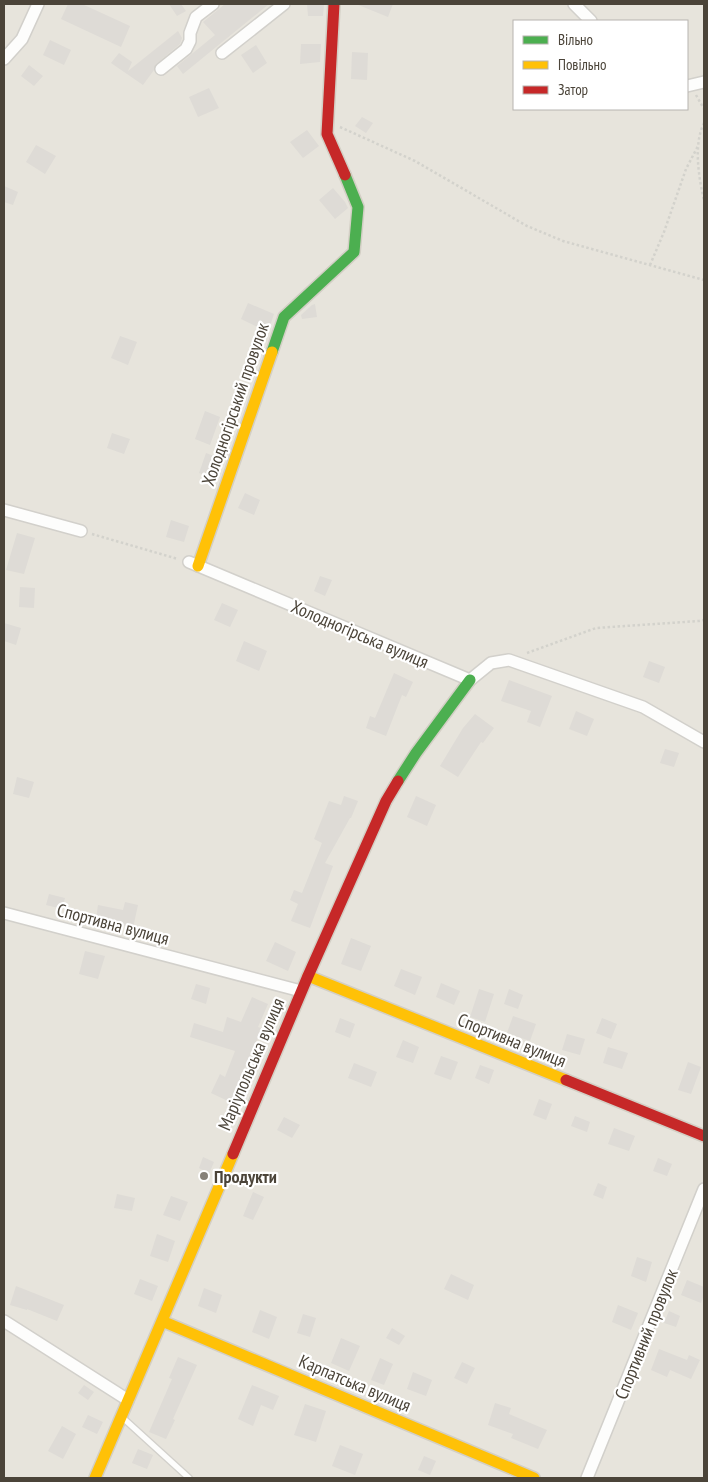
<svg xmlns="http://www.w3.org/2000/svg" width="708" height="1482" viewBox="0 0 708 1482" font-family="'PT Sans Narrow',sans-serif">
	<style>
		.residential { fill: #e7e4dc; fill-rule: evenodd }
		.building { fill: #dedbd6 }
		.lines { fill: none; stroke-linecap: round; stroke-linejoin: round }
		.lane-casing { stroke: #d2d0cb; stroke-width: 8 }
		.street-casing { stroke: #d2d0cb; stroke-width: 14 }
		.fast-casing { stroke: #d3cfc5; stroke-width: 14 }
		.slow-casing { stroke: #d3cfc5; stroke-width: 14 }
		.jam-casing { stroke: #d3cfc5; stroke-width: 14 }
		.path { stroke: #d3d2cc; stroke-width: 2.5; stroke-dasharray: 2.5 2.5; stroke-linecap: butt }
		.lane { stroke: #fdfdfc; stroke-width: 5.5 }
		.street { stroke: #fdfdfc; stroke-width: 11 }
		.fast { stroke: #4caf50; stroke-width: 11 }
		.slow { stroke: #ffc107; stroke-width: 11 }
		.jam { stroke: #c62828; stroke-width: 11 }
		.poi-dot { fill: #868178; stroke: #fff; stroke-width: 2 }
		.labels { text-anchor: middle; dominant-baseline: central; stroke-width: 4.5; stroke-linejoin: round; paint-order: stroke }
		.street-label { font-size: 18px; fill: #4b4439; stroke: #fff }
		.poi-label { font-size: 18px; font-weight: bold; fill: #4b4439; stroke: #fff; text-anchor: start }
	</style>
	<rect width="100%" height="100%" fill="#f4f2ee"/>
	<!-- residential -->
	<path class="residential" d="M4 4H704V1478H4ZM514 21H687V109H514Z"/>
	<!-- building -->
	<path class="building" d="M68 4H82L130 26 121 47 61 19Z
		M169 4H181L186 11 177 16Z
		M225 4H269L183 74 177 66 215 35 203 22Z
		M307 4H324L323 16H308Z
		M356 4H393L388 17Z
		M178 31 182 38 180 44 156 64 154 70 143 85 111 63 119 53 132 62 128 71Z
		M50 40 71 50 64 65 43 55Z
		M301 44H321L320 62 300 64Z
		M256 45 267 63 253 73 241 55Z
		M352 52 368 53 367 80 351 79Z
		M29 65 43 76 34 86 21 76Z
		M209 88 219 108 198 117 189 97Z
		M362 117 373 123 366 133 355 126Z
		M307 130 319 146 303 158 290 142Z
		M36 145 56 156 45 174 26 162Z
		M4 186 18 192 13 205 4 202Z
		M333 188 345 202 348 208 335 219 319 200Z
		M248 303 274 314 268 332 241 319Z
		M315 304 317 317 302 319 301 315 312 305Z
		M120 336 137 342 128 365 111 358Z
		M205 411 220 417 210 445 195 439Z
		M112 433 130 439 124 454 107 448Z
		M206 453 222 459 215 479 199 473Z
		M245 493 260 500 254 515 238 508Z
		M171 520 189 526 184 542 166 537Z
		M17 533 35 538 24 574 6 570Z
		M320 576 332 580 325 596 314 591Z
		M20 587 35 588 34 608 19 607Z
		M222 603 238 610 230 627 214 620Z
		M4 623 21 628 16 645 4 641Z
		M244 641 267 651 259 671 236 661Z
		M649 661 665 667 659 683 643 677Z
		M394 673 413 682 406 697 402 695 386 736 366 728 370 716 375 718Z
		M509 680 552 696 540 727 527 722 531 711 501 701Z
		M576 711 594 719 587 736 569 729Z
		M475 714 494 728 483 743 481 742 458 777 440 766 463 728Z
		M665 749 679 753 674 767 660 763Z
		M17 777 34 782 29 798 13 794Z
		M344 796 358 801 351 818H350L325 863 333 866 310 928 291 921 298 904 290 900 294 890 302 893 322 843 314 839 329 801 341 805Z
		M416 796 436 805 427 826 407 817Z
		M49 894 65 898 62 909 46 905Z
		M125 902 138 905 133 928 119 925 120 924 96 919 98 905 123 910Z
		M351 938 371 946 361 971 341 964Z
		M275 942 296 952 288 971 266 961Z
		M85 951 105 956 98 979 79 974Z
		M401 969 422 977 415 995 394 986Z
		M441 983 460 991 454 1005 436 997Z
		M196 984 210 988 206 1004 191 999Z
		M479 989 494 994 485 1022 470 1017Z
		M509 989 523 995 518 1009 504 1004Z
		M252 997 268 1004 258 1027 269 1031 266 1040 258 1038 230 1102 211 1093 220 1074 225 1077 235 1051 190 1037 194 1023 223 1032 227 1017 241 1022Z
		M513 1016 536 1024 530 1041 507 1033Z
		M340 1018 355 1024 350 1038 335 1032Z
		M602 1018 617 1024 611 1039 596 1033Z
		M567 1034 585 1039 580 1055 562 1050Z
		M403 1040 419 1047 413 1063 396 1057Z
		M608 1047 628 1053 622 1069 603 1063Z
		M441 1056 458 1062 451 1080 434 1074Z
		M688 1062 701 1067 691 1094 678 1090Z
		M354 1063 377 1072 371 1087 348 1078Z
		M480 1065 494 1070 489 1084 475 1078Z
		M539 1099 552 1104 546 1120 533 1115Z
		M575 1116 590 1122 587 1132 571 1126Z
		M284 1117 300 1125 292 1138 277 1130Z
		M614 1128 635 1136 629 1151 608 1144Z
		M203 1157 214 1162 209 1174 199 1168Z
		M658 1158 672 1164 667 1176 653 1171Z
		M598 1183 607 1187 603 1199 593 1195Z
		M253 1192 264 1197 253 1220 243 1216Z
		M117 1194 135 1198 132 1211 114 1208Z
		M171 1196 188 1202 180 1221 163 1215Z
		M157 1234 175 1241 168 1262 150 1256Z
		M637 1257 652 1262 646 1282 631 1276Z
		M451 1274 474 1285 468 1300 444 1289Z
		M140 1279 158 1286 152 1301 134 1294Z
		M687 1280 704 1287V1295L701 1303 681 1295Z
		M16 1286 64 1305 57 1321 27 1309V1310L10 1305Z
		M204 1288 222 1295 216 1313 198 1306Z
		M618 1305 638 1313 631 1330 612 1322Z
		M260 1310 277 1317 269 1339 252 1332Z
		M669 1311 680 1316 676 1327 664 1323Z
		M303 1314 316 1318 310 1337 297 1333Z
		M392 1328 405 1336 399 1345 386 1338Z
		M341 1338 360 1346 349 1371 331 1363Z
		M659 1349 687 1360 689 1355 700 1360 691 1379 670 1370 667 1377 651 1370Z
		M178 1357 197 1365 173 1419 175 1420 166 1439 149 1432 172 1379 169 1378Z
		M380 1358 393 1364 384 1385 371 1380Z
		M462 1362 475 1368 467 1384 454 1378Z
		M413 1372 432 1380 426 1396 407 1389Z
		M84 1385 94 1392 88 1400 78 1393Z
		M252 1385 279 1396 273 1410 261 1405 253 1426 238 1419Z
		M495 1403 511 1408 509 1414 547 1430 538 1449 511 1438 513 1434 488 1425Z
		M305 1404 326 1411 316 1442 294 1435Z
		M88 1415 103 1422 97 1434 82 1427Z
		M62 1426 76 1434 63 1459 48 1451Z
		M340 1445 363 1454 355 1475 332 1466Z
		M138 1449 153 1455 147 1469 132 1463Z
		M424 1456 436 1461 430 1475 418 1470Z"/>
	<g class="lines">
		<defs>
			<path id="lane" d="M123 1418 189 1478"/>
			<path id="street" d="M574 4 591 21
				M222 53 284 4
				M4 59 22 39 38 4
				M161 69 186 49 190 41V33L196 17 213 4
				M687 86 704 82
				M4 510 81 531
				M189 562 470 680 491 663 509 660 643 707 704 742
				M4 913 301 991
				M4 1321 128 1400
				M587 1478 704 1189"/>
			<path id="fast" d="M272 352 284 317 354 252 358 207 345 175
				M398 781 416 753 470 680"/>
			<path id="slow" d="M198 566 272 352
				M308 976 566 1080
				M162 1321 534 1478
				M95 1478 233 1154"/>
			<path id="jam" d="M334 4 327 134 345 175
				M566 1080 704 1136
				M233 1154 308 976 386 801 398 781"/>
		</defs>
		<!-- lane casing -->
		<use href="#lane" class="lane-casing"/>
		<!-- street casing -->
		<use href="#street" class="street-casing"/>
		<!-- fast casing -->
		<use href="#fast" class="fast-casing"/>
		<!-- slow casing -->
		<use href="#slow" class="slow-casing"/>
		<!-- jam casing -->
		<use href="#jam" class="jam-casing"/>
		<!-- path -->
		<path class="path" d="M696 95 704 109
			M704 123C693 145 699 178 704 201
			M340 127 415 161 527 226 563 241 704 280
			M650 265 664 232 686 169 698 146
			M92 534 178 559
			M527 653 596 628 699 621 704 620"/>
		<!-- lane -->
		<use href="#lane" class="lane"/>
		<!-- street -->
		<use href="#street" class="street"/>
		<!-- fast -->
		<use href="#fast" class="fast"/>
		<!-- slow -->
		<use href="#slow" class="slow"/>
		<!-- jam -->
		<use href="#jam" class="jam"/>
	</g>
	<!-- markers -->
	<circle class="poi-dot" cx="204" cy="1176" r="5"/>
	<g class="labels">
		<!-- street labels -->
		<g class="street-label">
			<text transform="translate(235 404) rotate(-71)">Холодногірський провулок</text>
			<text transform="translate(360 634) rotate(23)">Холодногірська вулиця</text>
			<text transform="translate(113 924) rotate(15)">Спортивна вулиця</text>
			<text transform="translate(512 1040) rotate(22)">Спортивна вулиця</text>
			<text transform="translate(251 1064) rotate(-67)">Маріупольська вулиця</text>
			<text transform="translate(646 1334) rotate(-68)">Спортивний провулок</text>
			<text transform="translate(355 1383) rotate(23)">Карпатська вулиця</text>
		</g>
		<!-- poi labels -->
		<g class="poi-label">
			<text x="214" y="1176">Продукти</text>
		</g>
	</g>
	<!-- border -->
	<rect width="708" height="1482" fill="none" stroke="#4b4439" stroke-width="10"/>
	<!-- legend -->
	<rect x="513" y="20" width="175" height="90" fill="#ffffff" stroke="#b7b4b0"/>
	<rect x="523" y="36" width="25" height="8" fill="#4caf50" stroke="#b7b4b0"/>
	<text x="558" y="45" font-size="15" fill="#4b4439">Вільно</text>
	<rect x="523" y="61" width="25" height="8" fill="#ffc107" stroke="#b7b4b0"/>
	<text x="558" y="70" font-size="15" fill="#4b4439">Повільно</text>
	<rect x="523" y="86" width="25" height="8" fill="#c62828" stroke="#b7b4b0"/>
	<text x="558" y="95" font-size="15" fill="#4b4439">Затор</text>
</svg>
